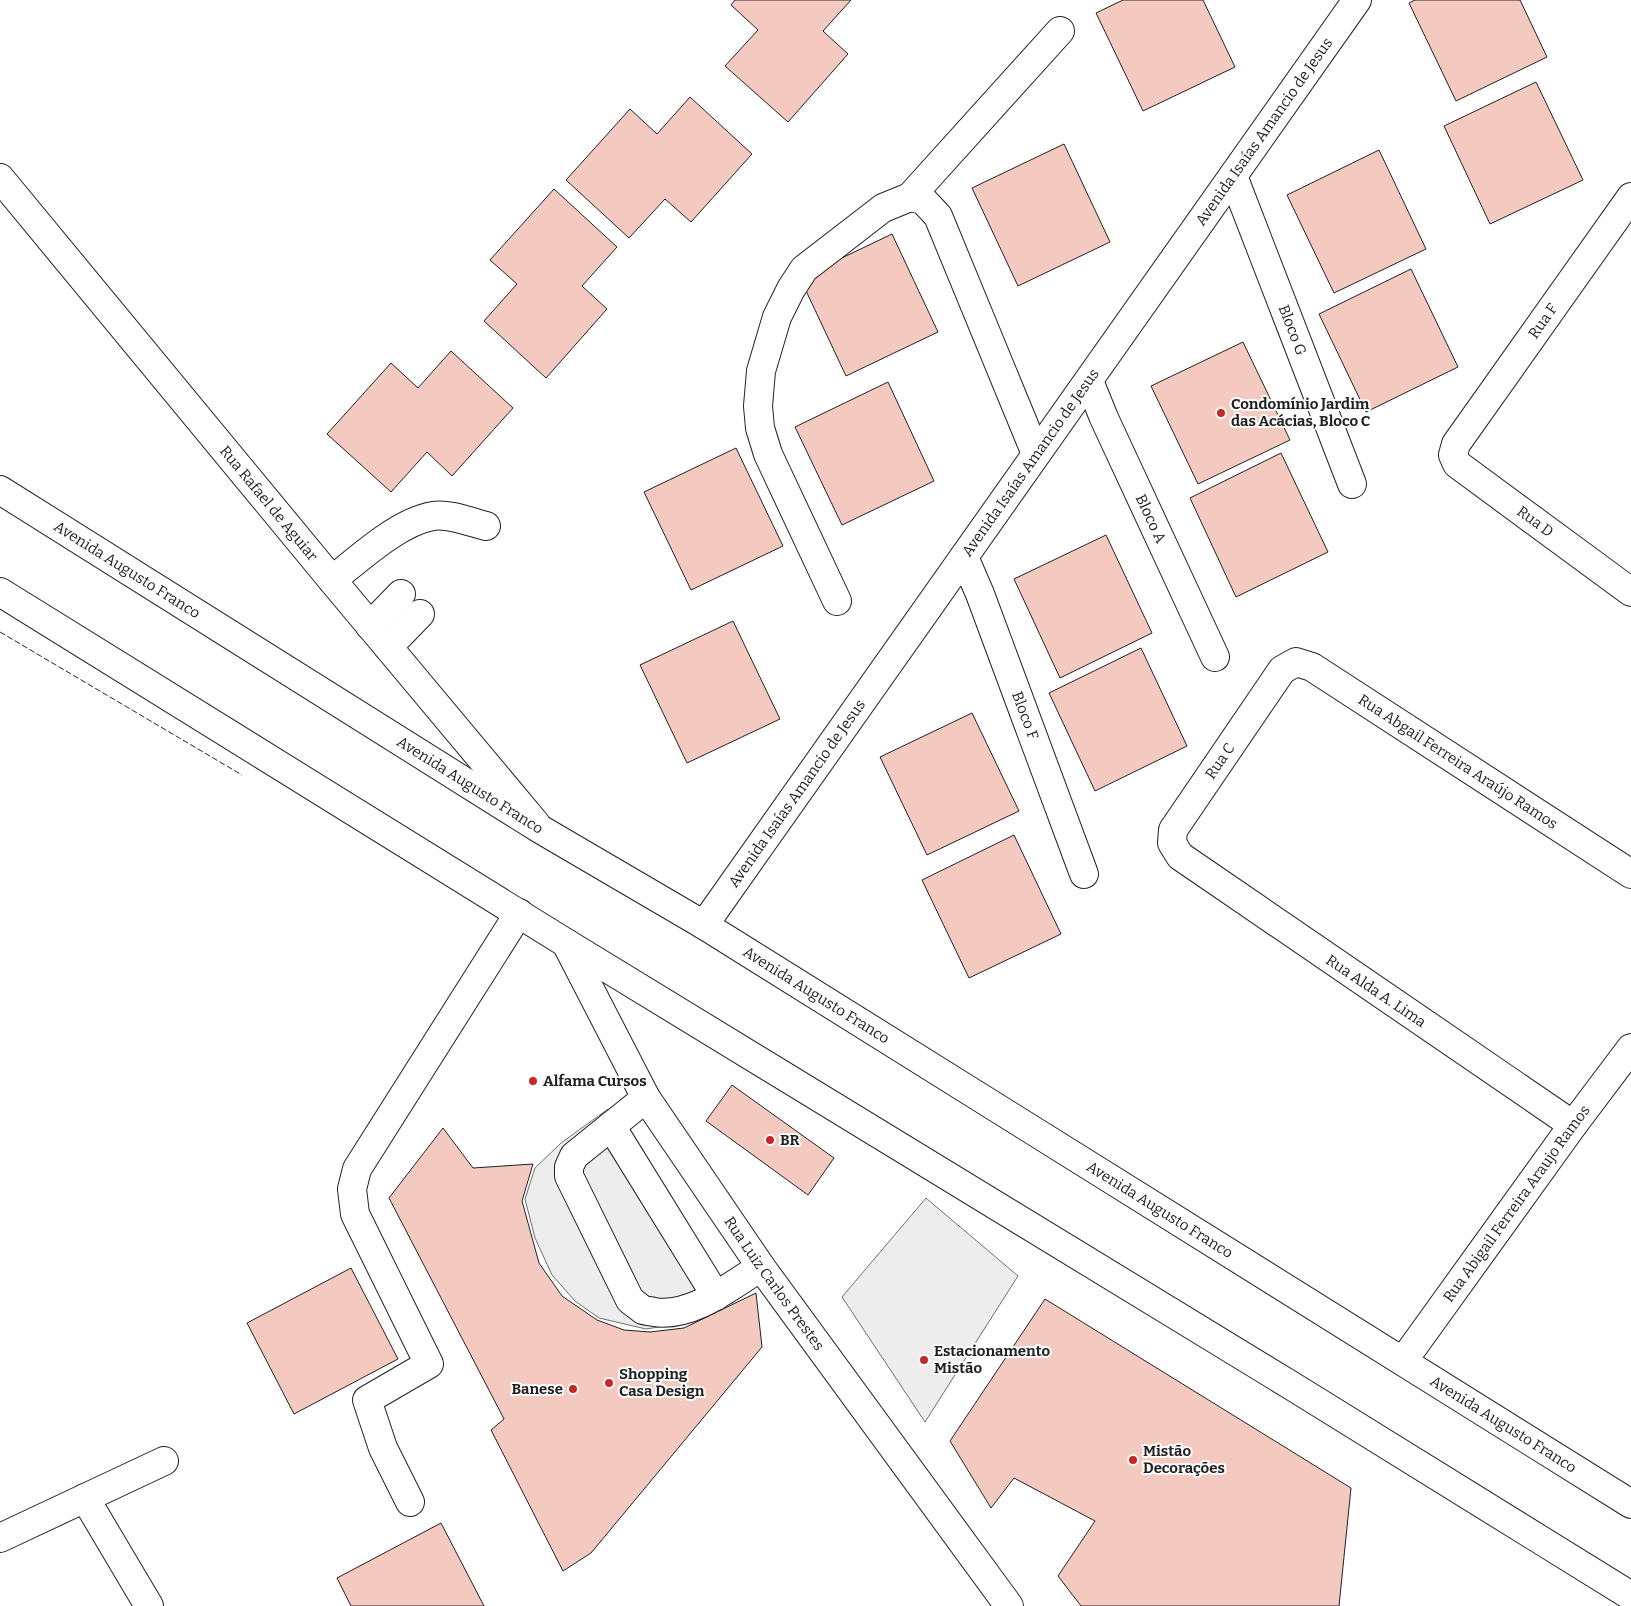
<svg xmlns="http://www.w3.org/2000/svg" width="1631" height="1606" viewBox="0 0 1631 1606" font-family="Bitter,serif">
	<style>
		.parking { fill: #ededed; stroke: #6f6f6f }
		.building { fill: #f3c9c0; stroke: #222 }
		.lines { fill: none; stroke-linecap: round; stroke-linejoin: round }
		.minor-casing { stroke: #222; stroke-width: 30 }
		.major-casing { stroke: #222; stroke-width: 30 }
		.minor { stroke: #fff; stroke-width: 28 }
		.major { stroke: #fff; stroke-width: 28 }
		.fence { stroke: #222; stroke-width: 1; stroke-dasharray: 6 2.5; stroke-linecap: butt }
		.poi-dot { fill: #c62828; stroke: #fff; stroke-width: 2 }
		.labels { text-anchor: middle; dominant-baseline: central; stroke-width: 4; stroke-linejoin: round; paint-order: stroke }
		.street-label { font-size: 15px; fill: #222; stroke: #fff }
		.poi-label { font-size: 15px; font-weight: bold; fill: #222; stroke: #fff; text-anchor: start }
	</style>
	<rect width="100%" height="100%" fill="#fff"/>
	<!-- parking -->
	<path class="parking" d="M608 1109 734 1302 690 1322 646 1329 599 1318 575 1301 552 1275 535 1238 525 1199 535 1168 561 1143Z
		M926 1198 1018 1276 925 1422 842 1297Z"/>
	<!-- building -->
	<path class="building" d="M735 0H851L823 31 848 54 788 122 725 66 758 30 731 5Z
		M1123 0H1203L1235 67 1143 111 1096 13Z
		M1415 0H1520L1547 57 1456 101 1409 3Z
		M1536 82 1583 180 1490 224 1444 126Z
		M690 97 752 154 691 222 665 199 629 238 566 180 630 109 657 134Z
		M1064 144 1110 242 1018 286 972 188Z
		M1379 150 1426 249 1334 293 1287 195Z
		M554 189 617 247 582 286 607 309 546 378 484 321 517 284 490 260Z
		M892 234 938 332 846 376 800 278Z
		M1411 269 1458 367 1366 412 1319 314Z
		M1243 342 1290 440 1198 484 1151 386Z
		M451 351 513 408 452 476 427 452 391 492 327 434 391 363 418 388Z
		M888 382 934 481 842 525 795 427Z
		M736 448 783 546 691 590 644 492Z
		M1281 453 1328 552 1236 597 1190 498Z
		M1106 535 1152 633 1060 678 1014 579Z
		M733 621 780 719 687 763 640 665Z
		M1141 648 1187 746 1095 791 1049 693Z
		M972 713 1019 811 927 855 880 757Z
		M1014 835 1061 934 969 978 922 880Z
		M732 1085 834 1158 808 1195 706 1121Z
		M443 1128 473 1168 533 1164 522 1201 539 1263 562 1296 597 1320 624 1330 650 1332 684 1328 756 1293 762 1347 591 1553 563 1571 491 1430 504 1419 389 1198Z
		M351 1268 398 1359 294 1414 247 1323Z
		M1045 1299 1351 1488 1339 1606H1081L1058 1576 1095 1521 1014 1478 991 1508 950 1441Z
		M441 1523 484 1606H351L337 1578Z"/>
	<g class="lines">
		<defs>
			<g id="minor">
				<path id="s1" d="M1233 176 1352 484"/>
				<path id="s2" d="M0 178 332 580 536 824"/>
				<path d="M910 197 1060 31"/>
				<path id="s3" d="M1631 197 1456 444 1453 455 1457 464 1631 592"/>
				<path id="s4" d="M1089 381 1104 418 1215 657"/>
				<path id="s5" d="M964 557 980 594 1084 874"/>
				<path d="M332 580C359 559 398 522 433 516 447 513 471 522 486 526"/>
				<path d="M837 601 768 454 760 428 758 406 761 371 777 317 791 289 804 269 883 208 910 197 923 200 938 216 1036 454"/>
				<path d="M370 626 401 594"/>
				<path d="M388 647 420 614"/>
				<path id="s6" d="M704 925 1357 0"/>
				<path id="s7" d="M566 943 646 1098 761 1267 1009 1606"/>
				<path d="M646 1098 574 1156 569 1167V1176L630 1300C634 1303 639 1307 643 1310 646 1311 651 1311 654 1312 692 1318 730 1286 761 1267"/>
				<path id="s8" d="M1573 1125 1180 856 1172 843 1173 830 1282 670 1296 662 1312 667 1631 874"/>
				<path d="M611 1126 716 1296"/>
				<path id="s9" d="M1403 1361 1573 1125 1631 1048"/>
				<path d="M85 1498 149 1606"/>
				<path d="M410 1502 383 1448 367 1400 429 1364 355 1214 352 1189 357 1169 519 913"/>
				<path d="M0 1538 164 1461"/>
			</g>
			<g id="major">
				<path id="s10" d="M0 490 540 829 704 925 1631 1504"/>
				<path d="M0 592 566 943 1292 1386 1631 1596"/>
			</g>
		</defs>
		<!-- minor casing -->
		<use href="#minor" class="minor-casing"/>
		<!-- major casing -->
		<use href="#major" class="major-casing"/>
		<!-- minor -->
		<use href="#minor" class="minor"/>
		<!-- major -->
		<use href="#major" class="major"/>
		<!-- fence -->
		<path class="fence" d="M0 632 242 775"/>
	</g>
	<!-- markers -->
	<g class="poi-dot">
		<circle cx="1221" cy="413" r="5"/>
		<circle cx="533" cy="1081" r="5"/>
		<circle cx="770" cy="1140" r="5"/>
		<circle cx="924" cy="1360" r="5"/>
		<circle cx="609" cy="1383" r="5"/>
		<circle cx="573" cy="1389" r="5"/>
		<circle cx="1133" cy="1460" r="5"/>
	</g>
	<g class="labels">
		<!-- street labels -->
		<g class="street-label">
			<text stroke="none"><textPath href="#s6" startOffset="971">Avenida Isaías Amancio de Jesus</textPath></text>
			<text transform="translate(1543 321) rotate(-55)">Rua F</text>
			<text stroke="none"><textPath href="#s1" startOffset="165">Bloco G</textPath></text>
			<text stroke="none"><textPath href="#s6" startOffset="566">Avenida Isaías Amancio de Jesus</textPath></text>
			<text stroke="none"><textPath href="#s2" startOffset="422">Rua Rafael de Aguiar</textPath></text>
			<text stroke="none"><textPath href="#s4" startOffset="151">Bloco A</textPath></text>
			<text stroke="none"><textPath href="#s3" startOffset="421">Rua D</textPath></text>
			<text stroke="none"><textPath href="#s10" startOffset="150">Avenida Augusto Franco</textPath></text>
			<text stroke="none"><textPath href="#s5" startOffset="170">Bloco F</textPath></text>
			<text stroke="none"><textPath href="#s8" startOffset="588">Rua C</textPath></text>
			<text stroke="none"><textPath href="#s8" startOffset="905">Rua Abgail Ferreira Araújo Ramos</textPath></text>
			<text stroke="none"><textPath href="#s10" startOffset="555">Avenida Augusto Franco</textPath></text>
			<text stroke="none"><textPath href="#s6" startOffset="161">Avenida Isaías Amancio de Jesus</textPath></text>
			<text transform="translate(1376 991) rotate(34)">Rua Alda A. Lima</text>
			<text stroke="none"><textPath href="#s10" startOffset="960">Avenida Augusto Franco</textPath></text>
			<text stroke="none"><textPath href="#s9" startOffset="194">Rua Abigail Ferreira Araujo Ramos</textPath></text>
			<text stroke="none"><textPath href="#s10" startOffset="1365">Avenida Augusto Franco</textPath></text>
			<text stroke="none"><textPath href="#s7" startOffset="400">Rua Luiz Carlos Prestes</textPath></text>
			<text stroke="none"><textPath href="#s10" startOffset="1770">Avenida Augusto Franco</textPath></text>
		</g>
		<!-- poi labels -->
		<g class="poi-label">
			<text x="1231" y="404">Condomínio Jardim<tspan x="1231" dy="17">das Acácias, Bloco C</tspan></text>
			<text x="543" y="1081">Alfama Cursos</text>
			<text x="780" y="1140">BR</text>
			<text x="934" y="1351">Estacionamento<tspan x="934" dy="17">Mistão</tspan></text>
			<text x="619" y="1374">Shopping<tspan x="619" dy="17">Casa Design</tspan></text>
			<text x="563" y="1389" text-anchor="end">Banese</text>
			<text x="1143" y="1451">Mistão<tspan x="1143" dy="17">Decorações</tspan></text>
		</g>
	</g>
</svg>
